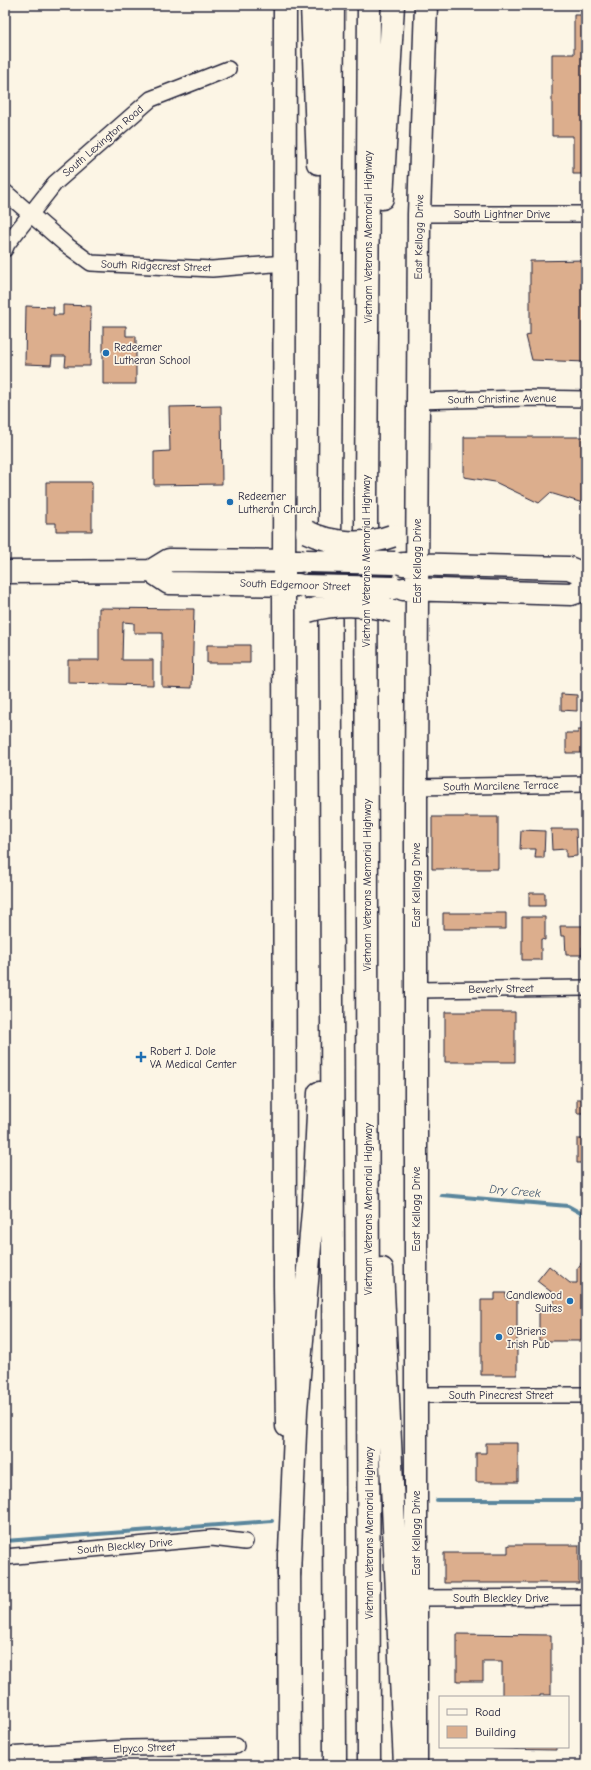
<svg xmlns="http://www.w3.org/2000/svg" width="591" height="1770" viewBox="0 0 591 1770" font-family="'Comic Neue',sans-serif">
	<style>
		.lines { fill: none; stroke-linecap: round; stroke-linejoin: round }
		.stream { stroke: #5a869d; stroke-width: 4 }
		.building { fill: #dcae8d; stroke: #22223b }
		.street-casing { stroke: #22223b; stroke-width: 18 }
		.secondary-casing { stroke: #22223b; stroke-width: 25 }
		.highway-casing { stroke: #22223b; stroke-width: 25 }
		.street { stroke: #fcf5e5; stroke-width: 15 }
		.secondary { stroke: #fcf5e5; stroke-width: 22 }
		.highway { stroke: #fcf5e5; stroke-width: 22 }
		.secondary-bridge-casing { stroke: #22223b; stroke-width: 25; stroke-linecap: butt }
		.secondary-bridge { stroke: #fcf5e5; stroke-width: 22 }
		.poi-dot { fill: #1f6fb2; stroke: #fcf5e5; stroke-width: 1.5 }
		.labels { text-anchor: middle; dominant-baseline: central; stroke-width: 3.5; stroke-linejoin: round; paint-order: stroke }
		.street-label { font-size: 11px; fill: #22223b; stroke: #fcf5e5 }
		.poi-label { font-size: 11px; fill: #22223b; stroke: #fcf5e5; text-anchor: start }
		.water-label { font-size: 12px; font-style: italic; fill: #3e546c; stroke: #fcf5e5 }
	</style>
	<rect width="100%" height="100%" fill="#fcf5e5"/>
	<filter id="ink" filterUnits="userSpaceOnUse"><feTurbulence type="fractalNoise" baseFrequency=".025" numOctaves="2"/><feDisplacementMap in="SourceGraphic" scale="8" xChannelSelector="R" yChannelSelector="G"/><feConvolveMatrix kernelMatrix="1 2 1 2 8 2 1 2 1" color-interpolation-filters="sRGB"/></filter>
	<g filter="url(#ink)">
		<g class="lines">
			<!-- stream -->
			<path class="stream" d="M441 1195 568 1206 586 1216
				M437 1500H586
				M5 1541 272 1521"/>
		</g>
		<!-- building -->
		<path class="building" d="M574 15H586V174H573V136H552V54H574Z
			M586 260V362L532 360 526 336 530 335V261Z
			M63 305 91 306 90 366H65L66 356H52L51 365 25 364 26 306 54 307 53 315H63Z
			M103 326H126V336H136V384H103Z
			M221 406 222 484 154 485V452L170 451 169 407Z
			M464 437H586V504L550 493 539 503 495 482 464 477Z
			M46 482H92V531H56V523H46Z
			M99 608 194 609 192 688 162 687V633H134V623L123 622 122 660H153V685L68 683V660H99Z
			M207 645H250V663H207Z
			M561 694 577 695V711L561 710Z
			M578 730H586V753H566V733H578Z
			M432 817H498V869H432Z
			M583 828H586V851L582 850Z
			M551 829H576L577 856 566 857V849L552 850Z
			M521 830 545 831 544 858H535L536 849H520Z
			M529 893H545V906H529Z
			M443 913H506V929H443Z
			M522 917H545V940L541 939V960H522Z
			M560 926H583V934H586V947H582V955H566L565 936H561Z
			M445 1012H515V1062H445Z
			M581 1078H586V1163H577V1139H583V1113H577V1099H581Z
			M582 1262 586 1263V1341H539V1307H554V1294L537 1281 549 1266 570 1283H577V1269Z
			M495 1293H506V1299H517V1375H481V1300H495Z
			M486 1443H518V1482H476V1453H486Z
			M508 1545H579V1583H444V1553H508Z
			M457 1634 551 1635V1695H540V1697H502V1661H483V1681H457Z
			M493 1747H556V1750L493 1749Z"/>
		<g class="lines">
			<defs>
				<path id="street" d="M5 192 65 244 91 263 212 269 285 263
					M419 214H586
					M5 249 7 244 55 183 151 99 228 69
					M418 401 526 398 586 399
					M416 787 586 784
					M416 990 586 988
					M416 1395H586
					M5 1557 212 1538 245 1542
					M416 1598 586 1597
					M5 1755 130 1748 236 1746"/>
				<path id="secondary" d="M285 5 284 584 285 1286 287 1426
					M403 564 569 568 586 575
					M151 571 169 583 298 585
					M5 572 151 571 169 560 299 561
					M403 589 571 594 586 589
					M289 1554 290 1765
					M416 1765V787L419 214 426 5"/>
				<path id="highway" d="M312 5 318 163
					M333 5 330 496 335 1765
					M369 5 366 498 369 1765
					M382 198 393 5
					M382 1269 405 1765
					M289 1574 296 1410 314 1199 319 1093"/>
			</defs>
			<!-- street casing -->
			<use href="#street" class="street-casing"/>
			<!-- secondary casing -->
			<use href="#secondary" class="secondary-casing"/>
			<!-- highway casing -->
			<use href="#highway" class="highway-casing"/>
			<!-- street -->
			<use href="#street" class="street"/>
			<!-- secondary -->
			<use href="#secondary" class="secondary"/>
			<!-- highway -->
			<use href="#highway" class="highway"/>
			<defs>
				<path id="secondary-bridge" d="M307 532C332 544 365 546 392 536
					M306 561 395 563
					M304 586 394 588
					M308 611C334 603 366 604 393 611"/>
			</defs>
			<!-- secondary-bridge casing -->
			<use href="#secondary-bridge" class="secondary-bridge-casing"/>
			<!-- secondary-bridge -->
			<use href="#secondary-bridge" class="secondary-bridge"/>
		</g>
	</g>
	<!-- markers -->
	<g class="poi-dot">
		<circle cx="106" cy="353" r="4"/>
		<circle cx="230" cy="502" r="4"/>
		<path d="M139 1051h4v4h4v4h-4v4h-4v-4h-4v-4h4z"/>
		<circle cx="570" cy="1301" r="4"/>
		<circle cx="499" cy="1337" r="4"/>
	</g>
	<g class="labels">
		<!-- street labels -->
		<g class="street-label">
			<text transform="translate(103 141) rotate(-41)">South Lexington Road</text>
			<text x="502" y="214">South Lightner Drive</text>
			<text transform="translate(368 237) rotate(-90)">Vietnam Veterans Memorial Highway</text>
			<text transform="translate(419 237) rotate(-89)">East Kellogg Drive</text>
			<text transform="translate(156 266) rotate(2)">South Ridgecrest Street</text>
			<text transform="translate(502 399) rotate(-1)">South Christine Avenue</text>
			<text transform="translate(366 561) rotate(-90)">Vietnam Veterans Memorial Highway</text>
			<text transform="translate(417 561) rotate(-90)">East Kellogg Drive</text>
			<text transform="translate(295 585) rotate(2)">South Edgemoor Street</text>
			<text transform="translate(501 786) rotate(-1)">South Marcilene Terrace</text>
			<text transform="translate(367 885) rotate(-90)">Vietnam Veterans Memorial Highway</text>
			<text transform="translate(416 885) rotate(-90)">East Kellogg Drive</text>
			<text transform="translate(501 989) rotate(-1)">Beverly Street</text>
			<text transform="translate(368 1209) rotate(-90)">Vietnam Veterans Memorial Highway</text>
			<text transform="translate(416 1209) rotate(-90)">East Kellogg Drive</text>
			<text x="501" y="1395">South Pinecrest Street</text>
			<text transform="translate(369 1533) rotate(-90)">Vietnam Veterans Memorial Highway</text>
			<text transform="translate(416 1533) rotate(-90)">East Kellogg Drive</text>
			<text transform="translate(125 1546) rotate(-5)">South Bleckley Drive</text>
			<text x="501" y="1598">South Bleckley Drive</text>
			<text transform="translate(144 1748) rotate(-2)">Elpyco Street</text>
		</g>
		<!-- poi labels -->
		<g class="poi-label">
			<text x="114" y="347">Redeemer<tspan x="114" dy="13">Lutheran School</tspan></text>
			<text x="238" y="496">Redeemer<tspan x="238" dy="13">Lutheran Church</tspan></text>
			<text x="150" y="1051">Robert J. Dole<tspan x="150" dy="13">VA Medical Center</tspan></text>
			<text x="562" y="1295" text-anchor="end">Candlewood<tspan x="562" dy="13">Suites</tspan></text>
			<text x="507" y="1331">O'Briens<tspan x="507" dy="13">Irish Pub</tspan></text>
		</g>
		<!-- water labels -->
		<g class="water-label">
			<text transform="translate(515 1191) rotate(5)">Dry Creek</text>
		</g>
	</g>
	<!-- margin -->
	<rect width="591" height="1770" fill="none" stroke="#fcf5e5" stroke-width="20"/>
	<rect x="10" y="10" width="571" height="1750" fill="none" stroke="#22223b" stroke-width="1.5" filter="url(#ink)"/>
	<!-- legend -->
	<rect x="439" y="1696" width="130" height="52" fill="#fcf5e5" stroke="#a5a1a1"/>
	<rect x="447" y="1709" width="20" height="6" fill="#fcf5e5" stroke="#a5a1a1"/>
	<text x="475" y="1716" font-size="12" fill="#22223b">Road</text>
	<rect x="447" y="1726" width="20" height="12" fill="#dcae8d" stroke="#a5a1a1"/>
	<text x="475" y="1736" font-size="12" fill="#22223b">Building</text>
</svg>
